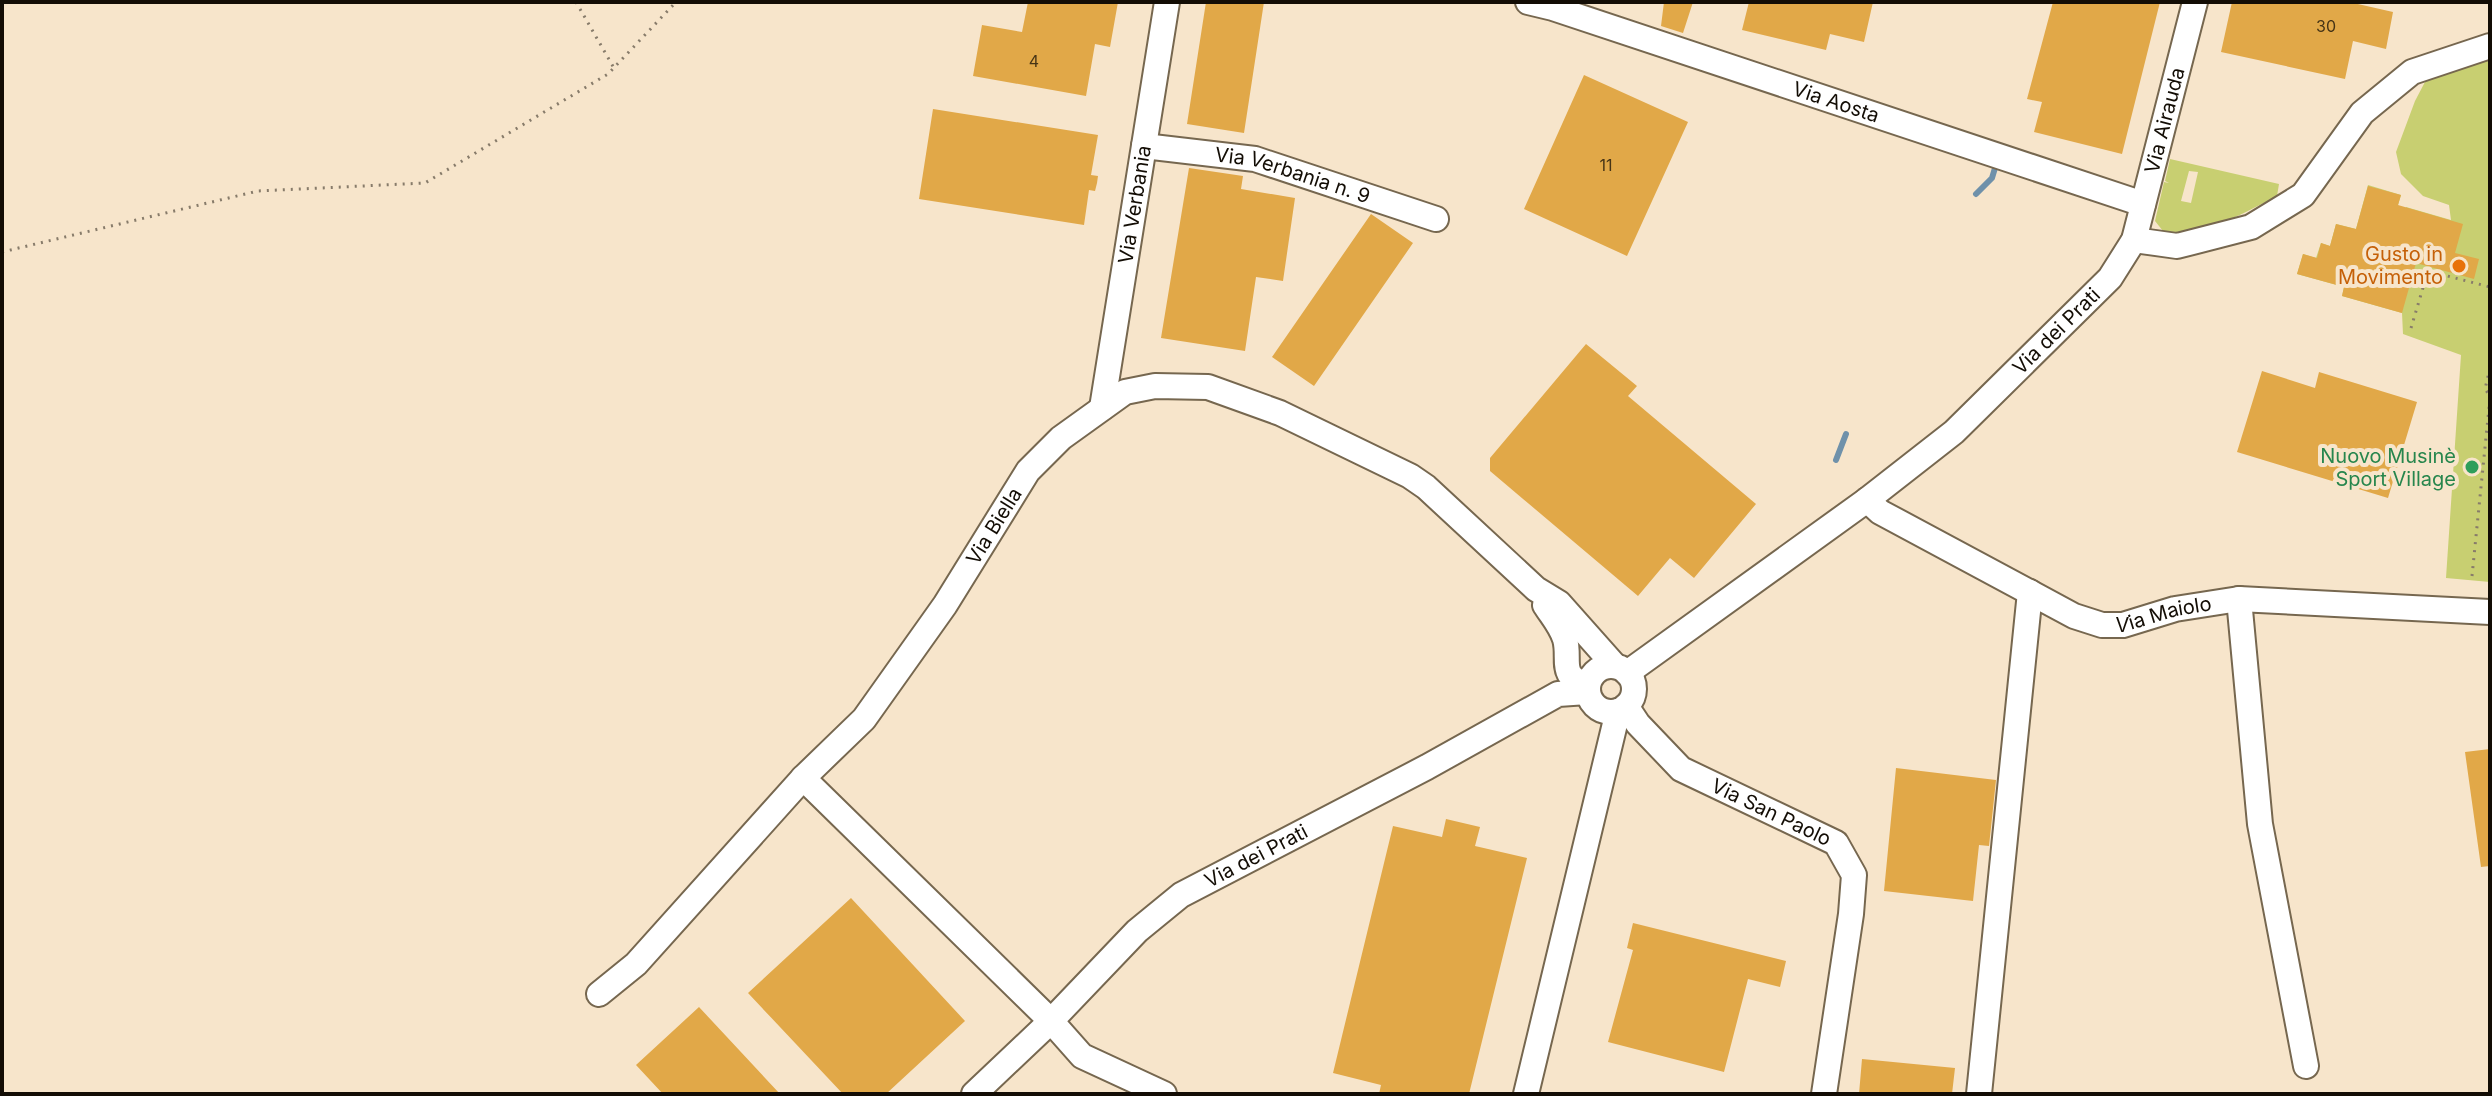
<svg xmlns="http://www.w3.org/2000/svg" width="2492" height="1096" viewBox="0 0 2492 1096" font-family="Inter,sans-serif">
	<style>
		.green { fill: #c8cf71; fill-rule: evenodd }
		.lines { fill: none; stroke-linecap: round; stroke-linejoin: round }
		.stream { stroke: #6f91aa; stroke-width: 6 }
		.building { fill: #e1a848 }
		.minor-casing { stroke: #76674f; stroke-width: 28 }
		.path { stroke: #877b6a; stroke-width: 3; stroke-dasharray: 2 6; stroke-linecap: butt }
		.minor { stroke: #fff; stroke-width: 24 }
		.food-dot { fill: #e8710a; stroke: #f7e5cb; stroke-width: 3 }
		.leisure-dot { fill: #2e9e5b; stroke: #f7e5cb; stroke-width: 3 }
		.labels { text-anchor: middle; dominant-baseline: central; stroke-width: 8; stroke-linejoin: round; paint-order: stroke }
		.number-label { font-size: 16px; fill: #463416 }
		.street-label { font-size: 20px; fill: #130d05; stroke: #f7e5cb }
		.food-label { font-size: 20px; fill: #c56008; stroke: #f7e5cb; text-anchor: end }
		.leisure-label { font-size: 20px; fill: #27864d; stroke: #f7e5cb; text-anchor: end }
	</style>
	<rect width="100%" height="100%" fill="#f7e5cb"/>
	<!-- green -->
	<path class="green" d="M2490 57V582L2446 578 2461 355 2403 334 2402 313 2342 296 2344 287 2297 274 2303 254 2316 258 2321 243 2330 246 2336 224 2356 229 2368 185 2401 195 2390 232 2398 234 2406 207 2451 220 2449 205 2423 196 2401 174 2396 152 2415 101 2426 80Z
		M2170 159 2279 184 2277 196C2242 214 2203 237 2163 231L2155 221 2164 182 2169 183 2165 181ZM2189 171 2198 172 2191 203 2181 201Z"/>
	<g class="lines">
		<!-- stream -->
		<path class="stream" d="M1976 194 1992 178 1995 168
			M1836 460 1846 434"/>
	</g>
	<!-- building -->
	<path class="building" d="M1028 2H1118L1110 47 1095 44 1086 96 973 76 982 25 1022 32Z
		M1206 2H1264L1244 133 1187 124Z
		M1664 2H1693L1683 33 1661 26Z
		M1749 2H1873L1864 42 1830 34 1826 50 1742 30Z
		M2053 2H2160L2122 154 2034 132 2042 102 2027 99Z
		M2232 2H2349L2393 12 2386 49 2353 41 2345 79 2221 52Z
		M1584 75 1688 122 1627 256 1524 209Z
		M933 109 1098 135 1091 175 1098 176 1097 183 1095 191 1089 190 1084 225 919 199Z
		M1189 168 1243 176 1241 189 1295 198 1283 281 1256 277 1245 351 1161 338Z
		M2368 186 2401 195 2398 205 2463 224 2455 253 2479 259 2474 279 2416 263 2402 313 2342 296 2344 287 2297 274 2303 254 2317 258 2321 243 2330 246 2336 224 2356 229Z
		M1371 214 1413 243 1314 386 1272 357Z
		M1586 344 1637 386 1628 396 1756 504 1694 578 1670 558 1638 596 1490 471V458Z
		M2262 371 2315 388 2319 372 2417 402 2388 498 2237 452Z
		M2490 749V866L2481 867 2465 752Z
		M1896 768 1996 780 1989 846 1979 845 1973 901 1884 891Z
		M1446 819 1480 827 1475 846 1527 858 1469 1094H1379L1381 1085 1333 1073 1393 826 1442 837Z
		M851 898 965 1021 886 1094H843L748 993Z
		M1633 923 1786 961 1780 987 1748 979 1724 1072 1608 1042 1633 950 1627 948Z
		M699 1007 780 1094H663L636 1065Z
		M1862 1059 1955 1068 1952 1094H1859Z"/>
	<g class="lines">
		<defs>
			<g id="minor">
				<path id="s1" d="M1528 2 1553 8 2143 204"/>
				<path id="s2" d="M1144 146 1255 159 1436 219"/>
				<path d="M2134 240 2177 246 2251 227 2303 195 2362 113 2412 72 2490 46"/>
				<path id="s3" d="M1102 408 1167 2"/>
				<path id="s4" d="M1867 500 1880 512 2074 616 2102 625H2123L2175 609 2239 599 2490 612"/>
				<path d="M2239 599 2260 824 2306 1066"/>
				<path d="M1545 605C1552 616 1561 626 1565 639 1571 660 1557 677 1588 685"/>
				<circle cx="1611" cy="689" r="23"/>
				<path id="s5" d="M1627 673 1867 500 1954 432 2110 278 2134 240 2195 2"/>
				<path id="s6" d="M1626 706 1638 724 1681 769 1836 843 1854 875 1851 914 1824 1094"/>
				<path d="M599 994 636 964 803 778"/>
				<path id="s7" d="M974 1094 1051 1021 1137 931 1181 895 1427 767 1558 694 1587 692"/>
				<path id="s8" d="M1164 1094 1082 1056 1051 1021 803 778 864 719 945 605 1028 471 1061 438 1125 392 1155 386 1208 387 1280 413 1410 476 1426 487 1536 589 1559 603 1615 666"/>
				<path d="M1526 1094 1618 711"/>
				<path d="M1979 1094 2030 592"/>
			</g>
		</defs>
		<!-- minor casing -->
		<use href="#minor" class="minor-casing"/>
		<!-- path -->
		<path class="path" d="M576 2 614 68
			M2 252 258 191 425 183 608 74 676 2
			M2411 328 2428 271 2490 287
			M2490 368 2485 389 2490 396
			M2472 576 2490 398"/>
		<!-- minor -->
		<use href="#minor" class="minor"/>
	</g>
	<!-- markers -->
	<circle class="food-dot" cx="2459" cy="266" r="8"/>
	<circle class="leisure-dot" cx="2472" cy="467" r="8"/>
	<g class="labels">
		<!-- number labels -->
		<g class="number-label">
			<text x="2326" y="26">30</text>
			<text x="1034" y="61">4</text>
			<text x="1606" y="165">11</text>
		</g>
		<!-- street labels -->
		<g class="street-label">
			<text stroke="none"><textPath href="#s1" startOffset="324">Via Aosta</textPath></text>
			<text stroke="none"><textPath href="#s5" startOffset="794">Via Airauda</textPath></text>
			<text stroke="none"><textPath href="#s2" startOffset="152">Via Verbania n. 9</textPath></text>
			<text stroke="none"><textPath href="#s3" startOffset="206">Via Verbania</textPath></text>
			<text stroke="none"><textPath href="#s5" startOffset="550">Via dei Prati</textPath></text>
			<text stroke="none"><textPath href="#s8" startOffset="802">Via Biella</textPath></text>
			<text stroke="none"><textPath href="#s4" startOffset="330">Via Maiolo</textPath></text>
			<text stroke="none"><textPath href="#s6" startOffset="184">Via San Paolo</textPath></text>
			<text stroke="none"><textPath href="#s7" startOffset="372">Via dei Prati</textPath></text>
		</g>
		<!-- food labels -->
		<g class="food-label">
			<text x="2443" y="254">Gusto in<tspan x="2443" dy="23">Movimento</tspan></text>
		</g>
		<!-- leisure labels -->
		<g class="leisure-label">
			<text x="2456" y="456">Nuovo Musinè<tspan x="2456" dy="23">Sport Village</tspan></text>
		</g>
	</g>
	<!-- border -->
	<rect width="2492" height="1096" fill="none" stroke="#130d05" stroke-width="8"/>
</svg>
